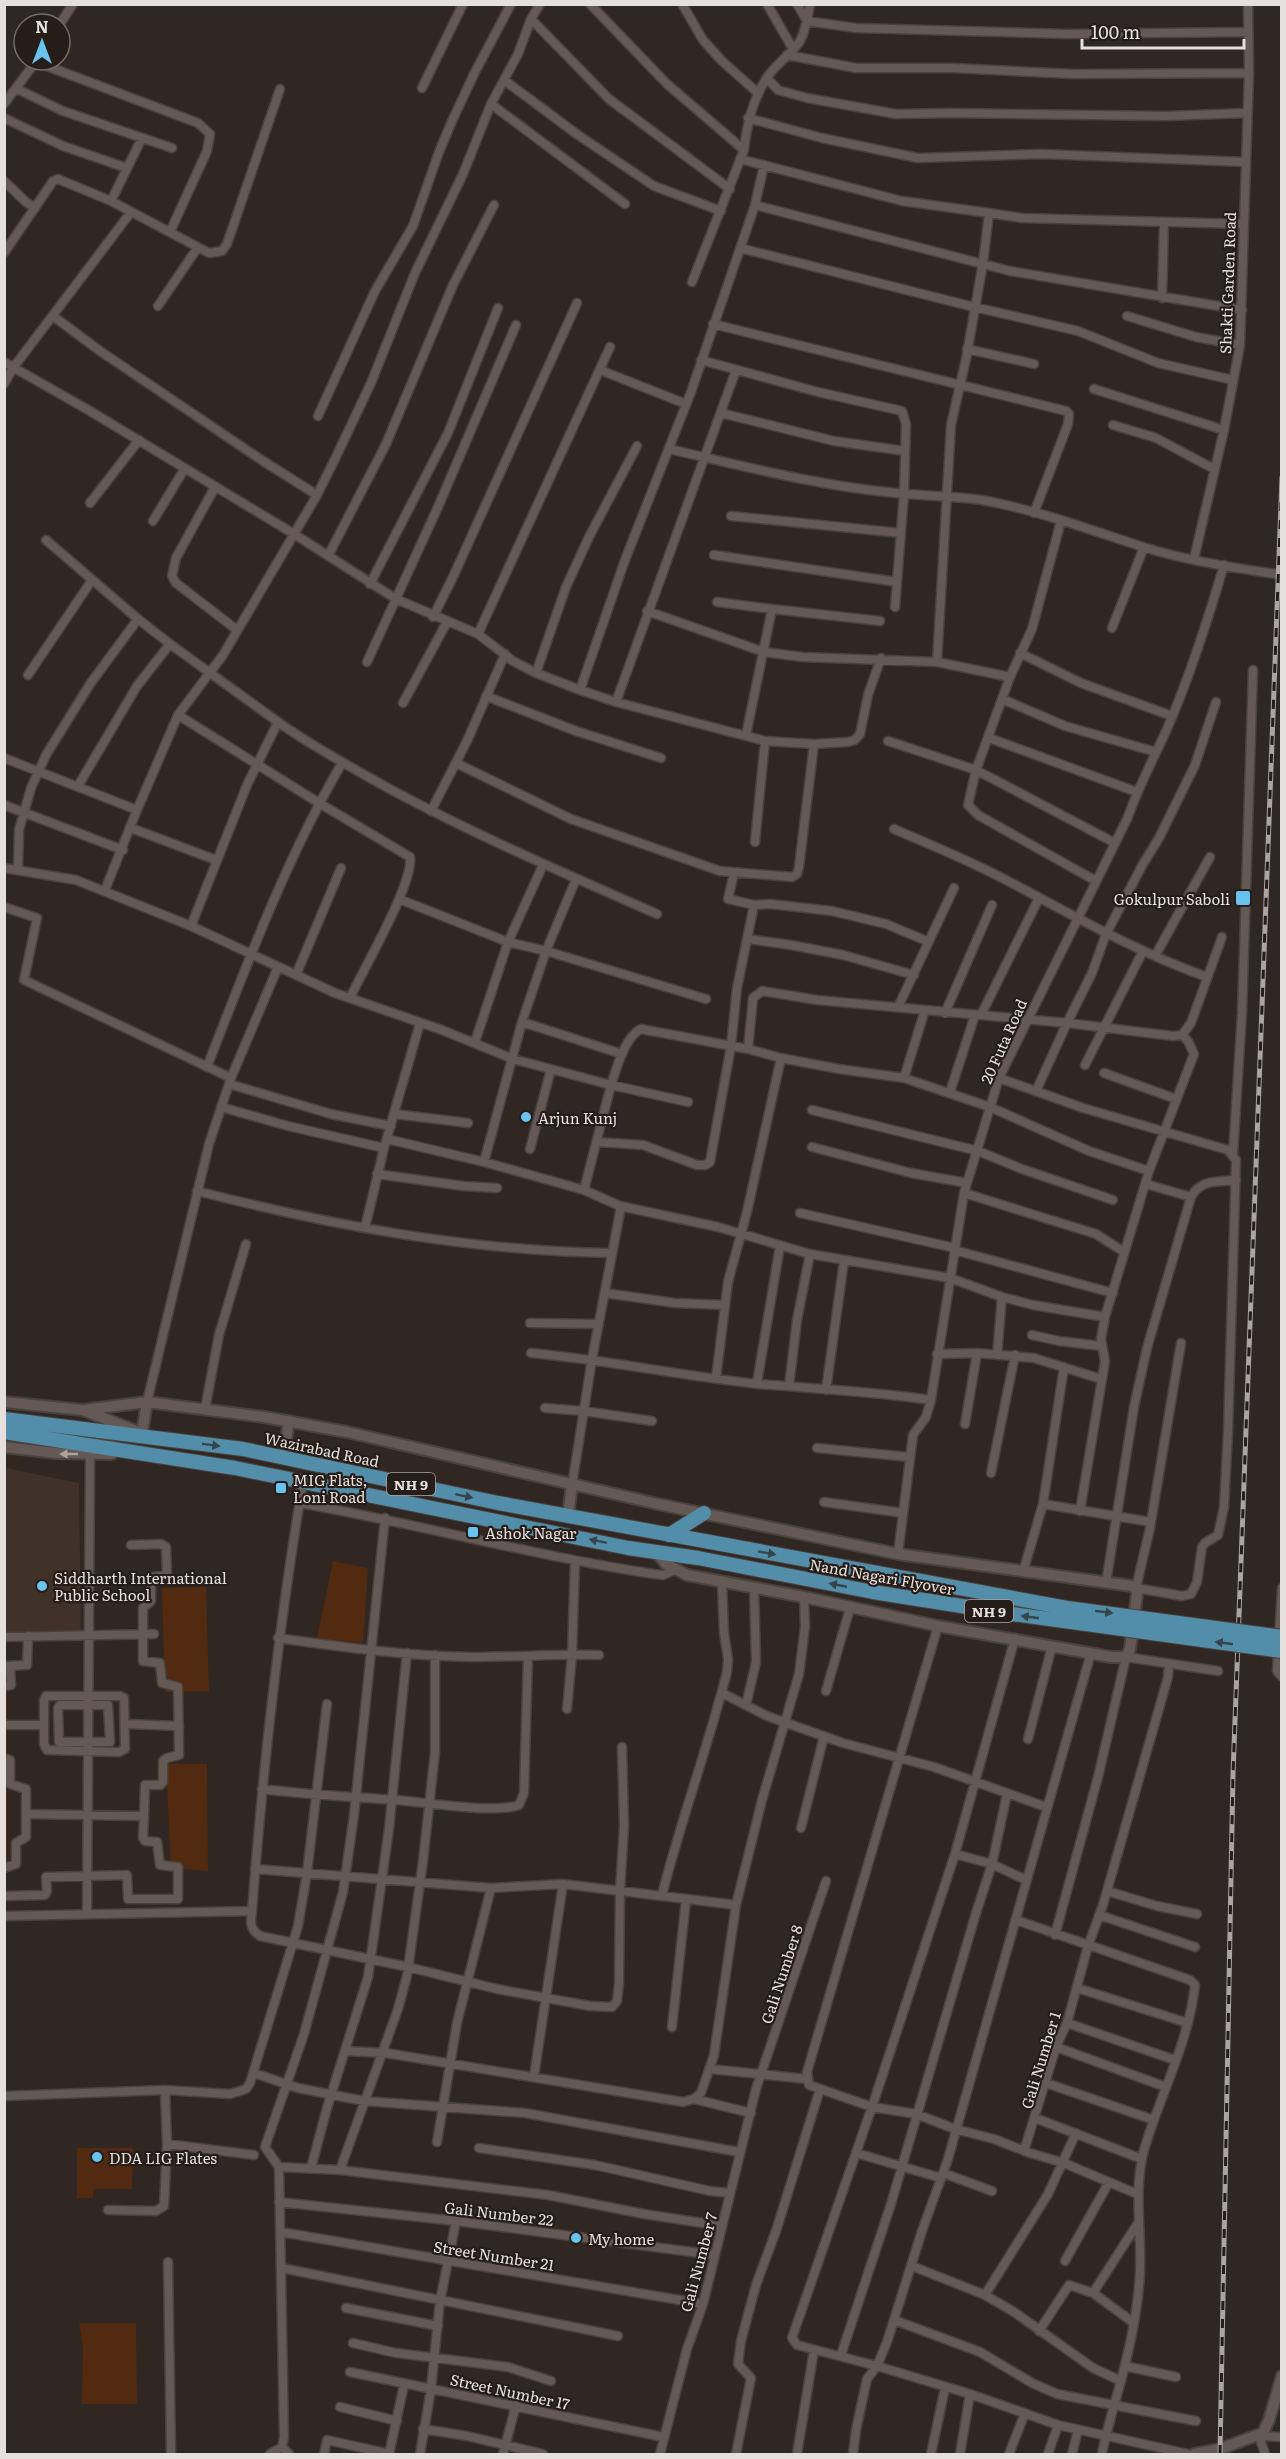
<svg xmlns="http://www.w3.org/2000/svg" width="1286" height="2459" viewBox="0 0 1286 2459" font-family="Literata,serif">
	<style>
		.built { fill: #403129 }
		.green { fill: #522a0f }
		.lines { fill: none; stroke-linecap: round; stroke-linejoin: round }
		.minor-casing { stroke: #49423d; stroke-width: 11 }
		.tertiary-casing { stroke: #49423d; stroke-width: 14 }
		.trunk-casing { stroke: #49423d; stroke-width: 16 }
		.minor { stroke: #645954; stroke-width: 8 }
		.tertiary { stroke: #645954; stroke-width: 10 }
		.trunk { stroke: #528eaa; stroke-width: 14 }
		.rail-casing { stroke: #aba4a0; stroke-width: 5 }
		.rail { stroke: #261d18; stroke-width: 3; stroke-dasharray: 9; stroke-linecap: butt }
		.trunk-bridge-casing { stroke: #49423d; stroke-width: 16; stroke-linecap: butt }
		.trunk-bridge { stroke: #528eaa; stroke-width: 14 }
		.oneway { fill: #35454b }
		.oneway2 { fill: #aca39f }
		.poi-dot { fill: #67c4f0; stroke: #261d18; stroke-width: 2 }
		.labels { text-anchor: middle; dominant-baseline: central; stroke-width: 4.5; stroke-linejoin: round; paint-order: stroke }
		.shield { fill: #261d18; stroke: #aca5a1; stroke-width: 1.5 }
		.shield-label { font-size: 14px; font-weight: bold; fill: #e6dfdc }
		.street-label { font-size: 15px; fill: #e6dfdc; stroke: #261d18 }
		.poi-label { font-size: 15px; fill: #e6dfdc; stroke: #261d18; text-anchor: start }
	</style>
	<rect width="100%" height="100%" fill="#302722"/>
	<!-- built -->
	<path class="built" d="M5 1468 79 1483 81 1635 5 1634Z"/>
	<!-- green -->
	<path class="green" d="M333 1561 368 1568 363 1643 317 1638Z
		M206 1587 209 1691 165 1692 162 1588Z
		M4 1662H13L7 1684V1872H4Z
		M166 1764H207L208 1871 171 1868Z
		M77 2148H133L132 2189H94L93 2198H77Z
		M79 2323H136L137 2404H82L83 2347Z"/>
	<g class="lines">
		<defs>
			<path id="minor" d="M590 4 667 84 744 150 692 282
				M682 4 703 40 722 61 758 93
				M767 4 793 49
				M797 4 807 21 856 28 1067 34 1247 32
				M531 19 609 99 730 189
				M60 24 73 4
				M787 55 856 68H952L1074 74 1249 73
				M36 62 198 123 210 134 207 151 170 232
				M767 78 778 90 807 98 896 114 952 113 1166 116 1246 113
				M504 80 578 135 654 186 721 211
				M422 88 463 4
				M17 89 63 111 172 148
				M4 104 37 60
				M491 104 625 204
				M4 118 63 146 127 168
				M748 118 822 138 918 158 1041 154 1246 162
				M744 150C747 124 752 102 766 79 775 64 791 55 800 41 806 30 808 16 810 4
				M740 159 902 201 989 213 983 263 966 359 951 425 937 662
				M4 181 26 202 35 208
				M111 201 142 138
				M755 205 1010 271 1242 310
				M989 213 1022 218 1243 224
				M740 248 974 307 1078 331 1158 363 1233 380
				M4 253 53 181 58 179 111 201 209 253 222 251 227 244 280 89
				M1162 298 1164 222
				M158 306 198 247
				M53 316 100 351 263 461 317 495
				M1127 316 1196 337 1240 345
				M713 324 1066 411 1069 414 1068 424 1034 513
				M967 349 1034 364
				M701 360 818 392 902 411 906 424 904 494 895 607
				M4 362 90 411 294 534 396 599 478 634 513 661 536 673 580 690 616 702 765 741 814 744 848 742 855 740 860 734 868 695 881 658
				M600 370 686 404
				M4 384 13 368 131 212
				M1094 389 1224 430
				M721 413 834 441 905 451
				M318 416 375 291 413 226 439 152 452 121 475 72 511 4
				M1113 425 1156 438 1214 469
				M669 449C743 466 819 486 896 493 925 496 953 496 982 500 1037 510 1091 530 1143 547 1188 561 1236 568 1282 575
				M215 487 176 558 172 576 176 583 237 630
				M90 503 139 440
				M731 516 901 533
				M153 521 185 468
				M1061 521 1032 629 1010 677 976 770 968 805 978 815 1096 881
				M714 555 897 582
				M328 556 386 444 453 285 494 205
				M1194 559 1224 430 1240 345 1249 73 1248 4
				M370 584 448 433 498 308
				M717 602 772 609
				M647 611 764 652 802 657 937 662 1010 677
				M433 617 453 577 577 303
				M138 619 170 644
				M1112 628 1144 547
				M478 634 610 347
				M1020 653 1081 683 1172 716
				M367 662 438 507 516 325
				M536 673 566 587 589 537 637 446
				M28 675 92 580
				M580 690 625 560 691 392 755 205 764 165
				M486 696 576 731 661 758
				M1002 699 1065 726 1156 752
				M616 702 736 370
				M403 703 447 622
				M178 715 319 803 410 857C414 883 363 970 350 998
				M746 735 772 609 880 621
				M989 738 1137 792
				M888 741 976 770 1115 843
				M4 758 137 810
				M456 763 571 819 720 871 792 877 797 874 799 867 814 744
				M78 786 137 686 170 644 278 722
				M4 805 123 850
				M431 811 467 741 505 654
				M131 828 216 860
				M894 829C931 845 968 860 1004 879 1071 914 1136 952 1207 977
				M755 842 765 741
				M4 868 76 880 191 926 335 993 442 1030 513 1059 611 1085 584 1190 620 1206V1212L592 1359 572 1485
				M18 869 19 830 31 788 46 755 90 684 138 619 46 540
				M734 873 728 899 754 905 770 904 832 911 886 924 929 942
				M105 890 137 810 178 715 223 655 317 495 335 459 371 383 415 273 463 174 491 104 518 54 531 19 540 4
				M399 899 508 942 546 951 706 999
				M4 907 37 918 24 980 231 1078
				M191 926 247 785 278 722C313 747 351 767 388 788 475 835 566 874 657 914
				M748 939 791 945 843 955 914 975
				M1155 956 1210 857
				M296 975 341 868
				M898 1007 954 888
				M945 1013 992 905
				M981 1015 1039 898
				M522 1022 622 1054
				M475 1042 508 942 543 865
				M748 1049 753 998 762 991 817 1000 1067 1023 1173 1036 1182 1035 1191 1023 1222 937
				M1085 1065 1143 951
				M207 1067C247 964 286 859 342 763
				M1104 1073 1176 1099
				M904 1078 925 1010
				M999 1078 1083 1108 1228 1150 1236 1160 1228 1432 1224 1507 1218 1535 1205 1543 1202 1547 1197 1582 1191 1594 1182 1596 1136 1588 1150 1528 1181 1343
				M229 1084 331 1114 391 1126
				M1036 1091 1067 1023 1092 973 1106 934 1143 864 1159 838 1195 765 1216 702
				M950 1092 975 1015
				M688 1102 611 1085C616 1070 625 1036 641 1029L748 1049 781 1058 839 1069 904 1078 990 1107 1089 1151 1149 1171
				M221 1107 288 1126 384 1148
				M812 1110 978 1151 1022 1169 1113 1200
				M395 1114 468 1123
				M387 1139 484 1162 584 1190
				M597 1142 643 1145 697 1165H705L710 1162 731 1046 737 988 754 905
				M812 1147 911 1173 967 1183
				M530 1149 551 1069
				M1233 1154 1242 1013 1253 670
				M484 1162 522 1022 546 951 576 879
				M377 1174 463 1186 497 1188
				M1146 1184 1191 1197
				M197 1191C333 1226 471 1251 611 1253
				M964 1193 1096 1234 1124 1252
				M620 1206 718 1227 810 1254 950 1278 1002 1297 1033 1305 1105 1317
				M800 1213 955 1248
				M365 1228 384 1148 420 1023
				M954 1250 1113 1293
				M605 1293 675 1303 725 1305
				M530 1323 599 1324
				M1032 1335 1059 1341 1101 1346
				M531 1353C607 1360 682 1376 758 1384 816 1389 874 1391 931 1400
				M937 1354 977 1353 1034 1358 1101 1379
				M997 1355 1002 1297
				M716 1378 728 1282 747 1212 781 1058
				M757 1383 780 1246
				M789 1386 797 1320 810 1254
				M826 1390 844 1261
				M147 1402 209 1144 231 1078 278 967
				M545 1408 584 1411 652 1421
				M205 1409 219 1335 246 1244
				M965 1424 977 1353
				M817 1448 909 1457
				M991 1473 1015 1355
				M824 1502 903 1513
				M300 1503C418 1524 535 1556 654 1574L663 1575 675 1570
				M1043 1504 1151 1522
				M1080 1511 1105 1361 1101 1339 1105 1317 1149 1171 1194 1054 1188 1041 1182 1035
				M898 1554 913 1435 926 1417 931 1400 964 1193 999 1078 1128 817C1140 782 1159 749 1173 715 1193 666 1209 616 1224 565
				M1023 1572 1043 1504 1064 1367
				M1106 1583 1134 1407 1147 1348 1191 1197C1201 1179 1217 1182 1236 1180
				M1282 1588 1277 1671 1282 1677
				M938 1626 807 2072 809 2085 872 2107 916 2114 955 2129 994 2139 1030 2153 1064 2163 1137 2194
				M4 1637 154 1634
				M278 1638C342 1647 406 1656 470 1657 513 1657 556 1654 599 1655
				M1015 1638 955 1854 875 2098 792 2338 797 2345 877 2366 970 2394 1058 2425 1188 2454
				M4 1666 27 1665 28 1636
				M4 1686 11 1685 10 1666
				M826 1691 850 1608
				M722 1693 767 1716 843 1743 934 1767 1046 1807
				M46 1696H120L124 1698 125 1749 119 1752 47 1750 44 1744V1700Z
				M60 1705H108L110 1742H59L58 1708Z
				M746 1705 756 1662 754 1588
				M567 1709 572 1655 575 1561
				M126 1724 179 1726
				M4 1725H44
				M1028 1739 1052 1646
				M4 1758 10 1760V1784L26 1789V1837L16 1843V1864L4 1868
				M262 1789C306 1795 350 1796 395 1800 424 1802 494 1814 519 1805L524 1793 528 1656
				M26 1814 144 1816 145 1785H160L163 1782V1761L167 1758 179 1755 178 1687 162 1683 160 1663 143 1661V1608L151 1601V1581L153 1577 167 1575 166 1547 161 1544 131 1545
				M801 1828 824 1736
				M955 1854 992 1864 1026 1880
				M255 1869 491 1888
				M1107 1891 1157 1906 1197 1914
				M662 1895C681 1820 708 1747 727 1672L728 1659 724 1633 722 1583
				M4 1896 45 1895 47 1891 46 1877 127 1875 128 1899H178V1867L160 1865 157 1842 145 1841 143 1838 144 1816
				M252 1911C250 1923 250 1929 260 1936L408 1967 497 1989 590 2006 612 2007 617 2001 619 1983 620 1890 624 1827 622 1747
				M87 1914 90 1454
				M1099 1915 1195 1947
				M4 1916 252 1911C263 1767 279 1624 303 1482
				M1016 1920 1190 1980 1195 1985C1189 2042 1160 2095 1144 2150 1132 2195 1144 2240 1139 2286 1136 2321 1128 2355 1119 2388 1113 2411 1106 2432 1102 2454
				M1055 1935 1098 1777 1126 1657 1218 1671
				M1077 1988 1188 2023
				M1067 2023 1175 2060
				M672 2027 686 1900
				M1056 2047 1166 2087
				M346 2051 386 2053 683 2102 694 2099 701 2093 714 2055 736 1905 762 1800 799 1674 805 1627 804 1597
				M710 2069 807 2079
				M254 2073 298 2088 364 2101 525 2113 739 2152
				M534 2076 563 1884
				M1046 2083 1154 2120
				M165 2090 167 2144
				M4 2096 165 2090 230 2094 246 2089 250 2083 298 1926 307 1873 327 1704
				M694 2099 751 2113
				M1035 2118 1142 2159
				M437 2142 457 2023 491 1888 563 1884 736 1905
				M479 2148 595 2165 710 2191 730 2193
				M1024 2151 1056 2047 1067 2023 1088 1946 1103 1905 1168 1677 1169 1664
				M856 2153 941 2178
				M279 2167 340 2170 548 2195 644 2214 722 2226
				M311 2168 327 2108 368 1977 389 1829 407 1653
				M340 2170 398 2009 407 1976 423 1861 435 1752V1655
				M943 2173 992 2191
				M279 2202 456 2221 715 2255
				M108 2210 156 2211 164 2206 167 2144 254 2155
				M281 2232 703 2304
				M1065 2261 1109 2182
				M168 2262 171 2454
				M912 2266 985 2295 1014 2312 1093 2368 1121 2381
				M282 2268 618 2336
				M1093 2293 1138 2223
				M985 2295 1048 2194 1076 2133
				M346 2308 438 2326
				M894 2320 980 2352 1032 2383 1057 2394 1196 2421
				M1039 2331 1069 2285 1093 2293 1134 2323
				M353 2343 396 2353 508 2367 551 2381
				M841 2355 891 2204 976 1913 992 1864 1007 1794
				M1125 2366 1176 2377
				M350 2372 663 2437
				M340 2407 397 2421
				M423 2429 467 2436 543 2454
				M282 2447 289 2454
				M270 2454 282 2447 284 2437 279 2167 265 2147 304 2034 343 1892 354 1815 385 1518
				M324 2454 327 2440 390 2454
				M389 2454 404 2385
				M420 2454 431 2389 440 2301 456 2221
				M503 2454 516 2405
				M660 2454 687 2349 703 2304 756 2089 826 1881
				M736 2454 751 2378 738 2364 741 2341 756 2285 777 2228 820 2089
				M797 2454 814 2350
				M853 2454 856 2430 867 2379 877 2366 887 2342 922 2231 948 2159 1091 1653
				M931 2454 945 2388
				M960 2454 970 2394
				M1009 2454 1025 2413
				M1048 2454 1058 2425
				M1072 2454 1078 2430
				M1265 2454 1259 2436 1282 2437"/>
			<path id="tertiary" d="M4 1402 83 1410 141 1433
				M83 1410 147 1402 264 1417 347 1432 658 1504 898 1554 1132 1586 1136 1588 1137 1594 1130 1649 1126 1657H1111L938 1626 804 1597 687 1575 666 1564 656 1552
				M142 1433 147 1402
				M4 1447 56 1453 112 1454
				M283 1457 289 1422
				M568 1516 572 1485
				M1194 2454 1220 2449 1263 2433 1269 2420 1282 2376"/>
			<path id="trunk" d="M4 1419 243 1449 498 1503 710 1542
				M4 1432 235 1468 628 1548 698 1558
				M669 1535 704 1513"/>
		</defs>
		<!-- minor casing -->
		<use href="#minor" class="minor-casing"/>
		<!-- tertiary casing -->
		<use href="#tertiary" class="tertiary-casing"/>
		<!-- trunk casing -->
		<use href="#trunk" class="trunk-casing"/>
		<!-- minor -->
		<use href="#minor" class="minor"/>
		<!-- tertiary -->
		<use href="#tertiary" class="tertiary"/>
		<!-- trunk -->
		<use href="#trunk" class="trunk"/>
		<defs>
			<path id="rail" d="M1220 2454 1233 1774 1282 477"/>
		</defs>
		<!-- rail casing -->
		<use href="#rail" class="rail-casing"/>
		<!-- rail -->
		<use href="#rail" class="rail"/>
		<defs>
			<path id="trunk-bridge" d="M710 1542 1067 1608 1282 1637
				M698 1558 873 1592 1012 1614 1282 1651"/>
		</defs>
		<!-- trunk-bridge casing -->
		<use href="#trunk-bridge" class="trunk-bridge-casing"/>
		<!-- trunk-bridge -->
		<use href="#trunk-bridge" class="trunk-bridge"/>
	</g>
	<!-- one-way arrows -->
	<defs><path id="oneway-solid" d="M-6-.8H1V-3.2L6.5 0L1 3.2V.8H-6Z" transform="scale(1.5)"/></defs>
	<g class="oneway">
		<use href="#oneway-solid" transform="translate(211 1445) rotate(7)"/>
		<use href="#oneway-solid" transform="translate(464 1496) rotate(12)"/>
		<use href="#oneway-solid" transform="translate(598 1541) rotate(-168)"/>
		<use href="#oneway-solid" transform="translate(767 1553) rotate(10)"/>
		<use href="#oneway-solid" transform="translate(838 1585) rotate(-169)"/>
		<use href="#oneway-solid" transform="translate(1104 1612) rotate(7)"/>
		<use href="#oneway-solid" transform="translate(1030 1617) rotate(-172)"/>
		<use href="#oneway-solid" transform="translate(1224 1643) rotate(-172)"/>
	</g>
	<use class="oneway2" href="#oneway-solid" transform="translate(69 1454) rotate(-180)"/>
	<!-- markers -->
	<g class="poi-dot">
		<rect x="1235" y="890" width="16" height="16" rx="3"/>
		<circle cx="526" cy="1117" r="6"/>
		<rect x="275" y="1482" width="12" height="12" rx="3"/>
		<rect x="467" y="1526" width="12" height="12" rx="3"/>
		<circle cx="42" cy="1586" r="6"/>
		<circle cx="97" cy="2157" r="6"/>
		<circle cx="576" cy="2238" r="6"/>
	</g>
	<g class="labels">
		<!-- shield labels -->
		<g class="shield">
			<rect x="387" y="1473" width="48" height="22" rx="4.5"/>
			<rect x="965" y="1600" width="48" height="22" rx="4.5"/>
		</g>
		<g class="shield-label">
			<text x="411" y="1484">NH 9</text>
			<text x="989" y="1611">NH 9</text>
		</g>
		<!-- street labels -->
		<g class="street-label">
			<text transform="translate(1227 283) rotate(-88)">Shakti Garden Road</text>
			<text transform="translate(1003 1041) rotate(-66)">20 Futa Road</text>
			<text transform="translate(322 1449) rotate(12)">Wazirabad Road</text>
			<text transform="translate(882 1576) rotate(10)">Nand Nagari Flyover</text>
			<text transform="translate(781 1974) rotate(-72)">Gali Number 8</text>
			<text transform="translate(1040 2060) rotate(-73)">Gali Number 1</text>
			<text transform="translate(499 2213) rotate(7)">Gali Number 22</text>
			<text transform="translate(494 2255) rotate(9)">Street Number 21</text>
			<text transform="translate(698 2262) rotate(-75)">Gali Number 7</text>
			<text transform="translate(510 2391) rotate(12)">Street Number 17</text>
		</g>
		<!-- poi labels -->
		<g class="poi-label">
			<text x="1230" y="898" text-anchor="end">Gokulpur Saboli</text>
			<text x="538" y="1117">Arjun Kunj</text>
			<text x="293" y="1479">MIG Flats,<tspan x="293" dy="17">Loni Road</tspan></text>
			<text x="485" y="1532">Ashok Nagar</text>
			<text x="54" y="1577">Siddharth International<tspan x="54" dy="17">Public School</tspan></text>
			<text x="109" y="2157">DDA LIG Flates</text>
			<text x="588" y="2238">My home</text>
		</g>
	</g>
	<!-- border -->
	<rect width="1286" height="2459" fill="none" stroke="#e6dfdc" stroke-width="12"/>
	<!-- north arrow -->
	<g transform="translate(42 42)"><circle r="28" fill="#261d18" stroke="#736b66" stroke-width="1.5"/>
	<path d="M0-4.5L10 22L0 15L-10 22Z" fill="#67c4f0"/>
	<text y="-9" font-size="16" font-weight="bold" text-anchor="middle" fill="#e6dfdc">N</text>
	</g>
	<!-- scale -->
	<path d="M1082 39v9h162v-9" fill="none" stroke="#e6dfdc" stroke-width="3"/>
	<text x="1091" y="39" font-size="18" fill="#e6dfdc" stroke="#261d18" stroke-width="4.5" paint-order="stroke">100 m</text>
</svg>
